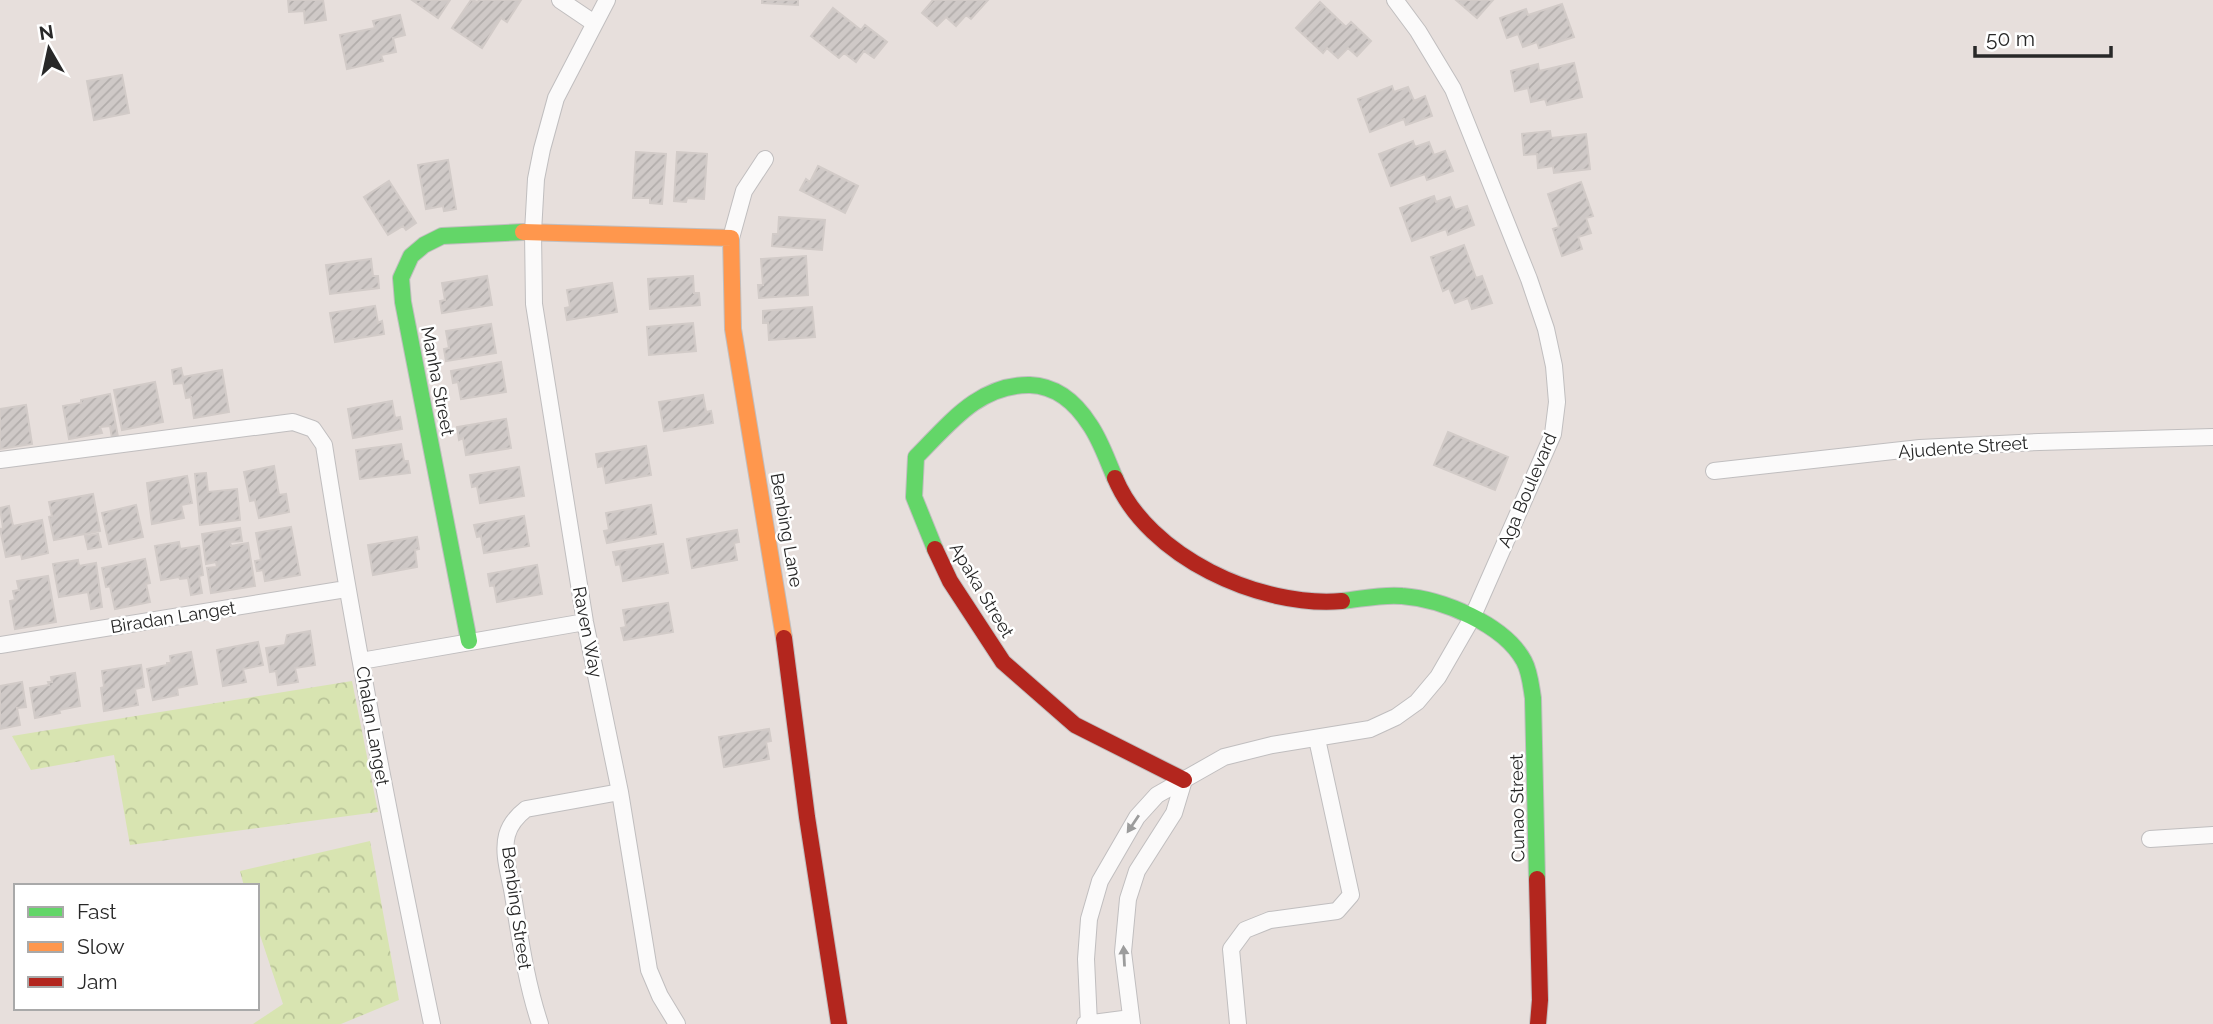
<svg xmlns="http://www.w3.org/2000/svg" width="2213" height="1024" viewBox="0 0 2213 1024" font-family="Raleway,sans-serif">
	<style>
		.forest { fill: url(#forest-crowns) }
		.building { fill: url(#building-hatch); stroke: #d2cbc8; stroke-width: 2 }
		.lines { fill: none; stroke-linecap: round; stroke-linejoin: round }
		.street-casing { stroke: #c0bebf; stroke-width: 18 }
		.fast-casing { stroke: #c0bebf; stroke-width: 18 }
		.slow-casing { stroke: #c0bebf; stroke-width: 18 }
		.jam-casing { stroke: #c0bebf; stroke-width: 18 }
		.street { stroke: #fbfafa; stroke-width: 16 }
		.fast { stroke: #63d668; stroke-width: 16 }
		.slow { stroke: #ff974d; stroke-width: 16 }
		.jam { stroke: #b3261e; stroke-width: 16 }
		.oneway { fill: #9c9c9c }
		.labels { text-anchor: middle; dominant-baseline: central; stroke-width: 5; stroke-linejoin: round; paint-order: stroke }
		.street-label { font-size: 18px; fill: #282828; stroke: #fff }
	</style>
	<defs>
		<pattern id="forest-crowns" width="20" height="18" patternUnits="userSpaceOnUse" patternTransform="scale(1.75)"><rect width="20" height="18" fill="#d8e4b1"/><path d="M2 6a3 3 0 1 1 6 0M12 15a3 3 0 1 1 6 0" fill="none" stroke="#b9c498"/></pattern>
		<pattern id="building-hatch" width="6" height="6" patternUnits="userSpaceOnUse" patternTransform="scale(1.75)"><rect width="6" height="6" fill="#cfc9c7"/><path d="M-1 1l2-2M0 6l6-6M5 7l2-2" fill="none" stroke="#b2adab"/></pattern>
	</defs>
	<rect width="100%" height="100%" fill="#e7dfdc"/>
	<!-- forest -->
	<path class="forest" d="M352 681 378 812 130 845 114 755 31 770 12 736Z
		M370 841 399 1000 341 1024H253L283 1004 257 926V886H244L240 871Z"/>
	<!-- building -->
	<path class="building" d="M288 0H323L326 20 305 23 304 11 289 12Z
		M412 0H450L438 18Z
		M471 0 478 2 479 0H521L507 22 501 18 482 48 452 28Z
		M762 0H798V5L762 3Z
		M933 0H988L971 19 966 15 956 26 946 17 937 26 922 13Z
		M1456 0H1493L1477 18Z
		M1320 2 1346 27 1351 22 1371 41 1357 56 1348 48 1338 58 1327 48 1323 53 1296 28Z
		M1562 4 1574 37 1539 48 1537 42 1523 47 1518 34 1507 38 1500 18 1526 9 1528 15Z
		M833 8 861 30 865 25 887 42 874 58 864 51 856 62 844 53 839 58 811 36Z
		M400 15 405 35 393 38 396 52 381 55 383 61 347 69 340 35 375 28 373 21Z
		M1574 63 1582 97 1547 105 1545 99 1531 102 1528 88 1515 91 1511 71 1538 64 1539 71Z
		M122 75 129 113 94 120 87 81Z
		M1392 86 1394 92 1408 87 1414 101 1425 96 1432 116 1406 125 1404 119 1370 132 1358 99Z
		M1550 131 1551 138 1586 134 1590 169 1554 173 1553 166 1538 168 1537 154 1524 155 1522 134Z
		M1413 141 1415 147 1429 142 1434 155 1445 151 1453 171 1427 180 1425 174 1391 186 1379 154Z
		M636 152 666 154 662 204 650 203V198H633Z
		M677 152 707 154 704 199 687 198 686 202 674 201Z
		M448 160 456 209 444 211 443 206 426 209 418 165Z
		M818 166 858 186 845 213 800 190 806 179 810 182Z
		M389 181 416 223 406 230 403 226 388 235 364 197Z
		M1581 182 1593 216 1586 218 1591 233 1578 237 1582 249 1562 256 1553 229 1559 227 1548 194Z
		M1434 196 1436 202 1450 197 1455 210 1467 206 1474 225 1448 235 1446 229 1412 241 1400 208Z
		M779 217 825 220 822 250 772 246 773 234H778Z
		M1464 245 1476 278 1482 276 1492 303 1472 309 1468 298 1455 303 1449 288 1443 291 1431 257Z
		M806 256 808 295 759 298 758 285H763L761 259Z
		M371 259 373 276H378L379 288 330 294 326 265Z
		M487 276 492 305 442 313 440 301 445 300 442 283Z
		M693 276 694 293H699L700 305 650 309 648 279Z
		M612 283 617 312 567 320 565 308 570 307 567 290Z
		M375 306 378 323 382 321 384 334 335 342 330 313Z
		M812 307 815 337 769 340 768 323H763V311Z
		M693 323 696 351 649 355 647 327Z
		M491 324 496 353 446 361 444 349 449 348 446 331Z
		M501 362 506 392 461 399 458 382 453 383 451 371Z
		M181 368 183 377 222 370 229 412 194 418 191 397 186 398 183 383 174 384 172 370Z
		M155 382 163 422 122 430 114 390Z
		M110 394 118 437 112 438 110 426 100 427 102 433 69 439 63 406 81 403V400Z
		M703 395 706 412 711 411 713 423 664 431 659 402Z
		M392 401 395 418 400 417 402 429 353 438 348 409Z
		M26 405 32 444 0 449V409Z
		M506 419 511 448 466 455 463 438 459 440 457 427Z
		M1448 432 1508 457 1495 490 1434 465Z
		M401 444 404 461H408L410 473 360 479 356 450Z
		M646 446 651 475 606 483 603 466 598 467 596 454Z
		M274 466 279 495 286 494 289 512 259 518 255 500 250 501 244 472Z
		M519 467 524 496 480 503 477 486 472 487 470 475Z
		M206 473 208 492 237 489 240 520 200 525 195 474Z
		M187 476 192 503 181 505 184 518 152 524 147 483Z
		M93 494 100 531 54 540 49 517 52 516 49 502Z
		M136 505 143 537 109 544 102 513Z
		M651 505 656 534 607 543 604 531 609 530 606 513Z
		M9 506 13 526 42 520 48 553 22 559 21 554 6 557 0 529 3 528 0 508Z
		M524 516 529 546 484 553 481 536 477 537 474 525Z
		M291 527 300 575 265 581 263 570 257 571 255 561 261 560 256 533Z
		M240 528 242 541 230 542 231 546 248 543 255 586 211 593 207 568 217 567 216 562 206 564 202 534Z
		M737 530 739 542 734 543 737 560 692 568 687 539Z
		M98 534 101 547 88 549 85 536Z
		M417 537 419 549 415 550 417 567 373 575 368 545Z
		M179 542 180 549 199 546 203 575 199 576 202 593 191 595 188 578 180 579 179 577 161 580 155 546Z
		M663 544 668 573 623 581 620 564 616 565 613 552Z
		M145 559 150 583 146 584 150 602 115 609 110 586 106 587 102 568Z
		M78 560 79 566 96 563 102 607 91 609 88 592 59 597 53 564Z
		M537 565 542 594 497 602 494 585 490 586 488 574Z
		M48 576 56 622 15 629 10 601 15 600 13 591 19 590 17 581Z
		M668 603 673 632 624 640 621 628 626 627 623 610Z
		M310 631 315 665 295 668 298 682 278 685 276 671 270 672 266 648 285 645 287 635Z
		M258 642 263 665 243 669 246 682 223 686 217 650Z
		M191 652 197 684 177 688 178 695 153 700 147 669 167 665V663H171L170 656Z
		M141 665 144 687 135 689 138 705 104 711 101 688 104 687 102 671Z
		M75 673 80 706 59 710 60 713 35 718 30 688 49 685 48 682H52L51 677Z
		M22 682 26 707 17 708 20 725 0 729V686Z
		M769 729 771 741 766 742 769 759 724 767 719 737Z"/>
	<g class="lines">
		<defs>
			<path id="street" d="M560 0 594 23
				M607 0 556 98 542 149 536 179 533 232 534 304 585 622 620 792 649 970 660 996 677 1024
				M731 238 744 191 765 159
				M0 460 293 422 313 429 324 445C354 639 392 832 432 1024
				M1714 471 1920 448 2039 442 2213 437
				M0 645 346 589
				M361 661 585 622
				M2150 839 2213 835
				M540 1024C526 982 520 938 513 895 510 876 502 854 507 835 510 824 517 816 526 809L620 792
				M1085 1024 1131 1018
				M1089 1024 1086 959 1089 919 1100 881 1137 817 1157 795 1224 757 1272 745 1370 729 1396 717 1417 702 1438 677 1472 618 1553 434 1557 402 1554 366 1546 329 1529 279 1453 89 1418 31 1395 0
				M1132 1024 1123 952 1128 899 1137 871 1174 813 1184 780
				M1238 1024 1231 949 1245 930 1270 920 1337 911 1351 895 1317 739"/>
			<path id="fast" d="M935 549 914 497 916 457C949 424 979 384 1030 385 1057 386 1076 403 1090 425 1101 441 1107 460 1115 478
				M1342 601C1362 599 1382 594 1402 596 1442 599 1504 624 1524 661 1530 672 1531 686 1533 698L1537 879
				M469 641 403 302 401 278 411 256 424 245 442 236 523 232"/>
			<path id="slow" d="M523 232 731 238 733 329 784 638"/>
			<path id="jam" d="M1115 478C1148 557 1260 608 1342 601
				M935 549 950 581 1003 662 1075 725 1184 780
				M784 638 807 817 839 1024
				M1537 879 1540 1000 1538 1024"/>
		</defs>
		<!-- street casing -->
		<use href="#street" class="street-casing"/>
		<!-- fast casing -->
		<use href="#fast" class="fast-casing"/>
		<!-- slow casing -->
		<use href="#slow" class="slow-casing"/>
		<!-- jam casing -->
		<use href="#jam" class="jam-casing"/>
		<!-- street -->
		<use href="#street" class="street"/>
		<!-- fast -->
		<use href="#fast" class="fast"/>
		<!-- slow -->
		<use href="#slow" class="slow"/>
		<!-- jam -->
		<use href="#jam" class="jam"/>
	</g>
	<!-- one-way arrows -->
	<defs><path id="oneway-solid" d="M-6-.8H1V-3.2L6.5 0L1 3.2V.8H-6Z" transform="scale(1.75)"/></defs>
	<g class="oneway">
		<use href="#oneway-solid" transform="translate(1133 824) rotate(124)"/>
		<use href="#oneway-solid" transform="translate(1124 956) rotate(-93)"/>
	</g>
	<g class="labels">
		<!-- street labels -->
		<g class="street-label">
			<text transform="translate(438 381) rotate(79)">Manha Street</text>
			<text transform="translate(1963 447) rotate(-4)">Ajudente Street</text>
			<text transform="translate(1527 490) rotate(-67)">Aga Boulevard</text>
			<text transform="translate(787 530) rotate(80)">Benbing Lane</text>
			<text transform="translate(982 590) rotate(59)">Apaka Street</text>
			<text transform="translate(173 617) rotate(-9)">Biradan Langet</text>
			<text transform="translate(588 632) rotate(79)">Raven Way</text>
			<text transform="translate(373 726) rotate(80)">Chalan Langet</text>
			<text transform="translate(1517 808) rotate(-91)">Cunao Street</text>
			<text transform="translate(517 908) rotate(82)">Benbing Street</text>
		</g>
	</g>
	<!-- legend -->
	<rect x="14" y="884" width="245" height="126" fill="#ffffff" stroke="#a9a9a9" stroke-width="2"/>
	<rect x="28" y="907" width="35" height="10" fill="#63d668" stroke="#a9a9a9" stroke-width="2"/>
	<text x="77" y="919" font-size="21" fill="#282828">Fast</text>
	<rect x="28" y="942" width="35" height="10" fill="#ff974d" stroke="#a9a9a9" stroke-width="2"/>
	<text x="77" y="954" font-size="21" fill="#282828">Slow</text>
	<rect x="28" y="977" width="35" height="10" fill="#b3261e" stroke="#a9a9a9" stroke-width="2"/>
	<text x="77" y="989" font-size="21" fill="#282828">Jam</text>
	<!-- north arrow -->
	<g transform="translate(49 49) rotate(351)" stroke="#ffffff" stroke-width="5" paint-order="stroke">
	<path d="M0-5L12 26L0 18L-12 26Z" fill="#282828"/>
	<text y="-10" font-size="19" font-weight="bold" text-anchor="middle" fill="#282828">N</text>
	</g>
	<!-- scale -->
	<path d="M1975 46v10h136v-10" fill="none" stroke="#282828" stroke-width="3.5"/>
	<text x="1986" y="46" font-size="21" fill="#282828" stroke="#ffffff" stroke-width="5" paint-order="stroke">50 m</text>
</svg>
